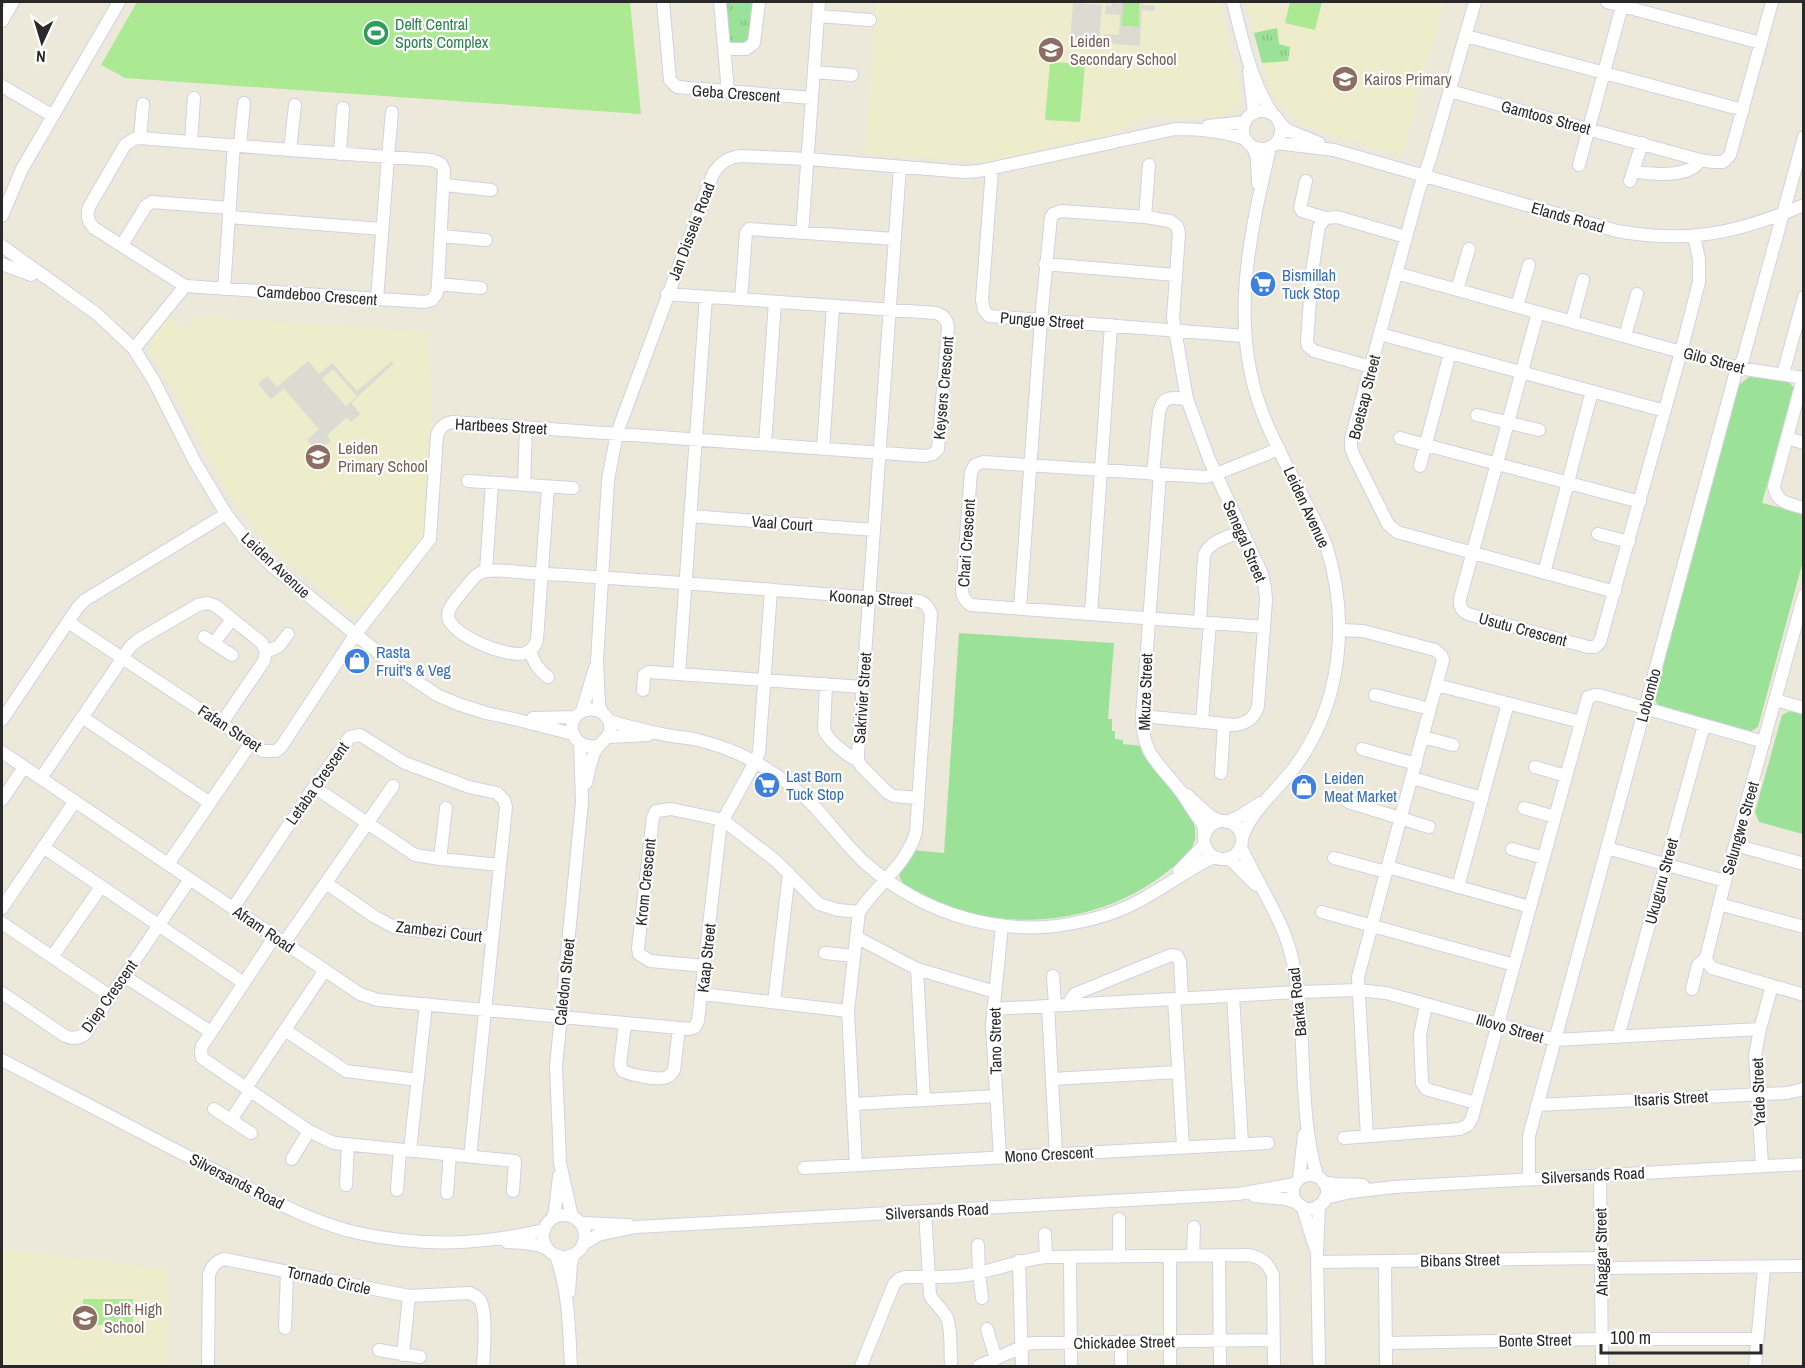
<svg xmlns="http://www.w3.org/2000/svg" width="1805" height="1368" viewBox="0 0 1805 1368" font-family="'Archivo Narrow',sans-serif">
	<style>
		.education { fill: #edeccb }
		.grass { fill: #9be298 }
		.park { fill: url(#park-tufts) }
		.pitch { fill: #ace993 }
		.plaza { fill: #dcdbd2; fill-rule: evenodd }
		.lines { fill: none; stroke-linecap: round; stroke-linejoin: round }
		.minor-casing { stroke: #d2d1e2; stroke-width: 14 }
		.minor { stroke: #fff; stroke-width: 12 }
		.labels { text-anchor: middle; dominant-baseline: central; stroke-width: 4.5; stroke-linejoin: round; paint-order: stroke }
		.leisure-label { font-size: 16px; fill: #27864d; stroke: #fff; text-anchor: start }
		.education-label { font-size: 16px; fill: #785e54; stroke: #fff; text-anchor: start }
		.street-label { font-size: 16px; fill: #292929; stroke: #fff }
		.shop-label { font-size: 16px; fill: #366cbe; stroke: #fff; text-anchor: start }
	</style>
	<defs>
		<pattern id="park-tufts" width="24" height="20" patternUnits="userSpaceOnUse" patternTransform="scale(1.5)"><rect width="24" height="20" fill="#9be298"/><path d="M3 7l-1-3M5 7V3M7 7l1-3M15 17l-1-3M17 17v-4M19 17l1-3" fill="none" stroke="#86c283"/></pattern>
	</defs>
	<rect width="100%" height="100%" fill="#ece9db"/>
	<!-- education -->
	<path class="education" d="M876 2H1218L1242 99 1225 116H1146L1111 134 985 162 865 154Z
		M1246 2H1444L1402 156 1302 126 1272 95Z
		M199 316 428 332 432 415 424 532 419 545 362 613 352 614 268 545 225 489 175 392 149 351 150 340 169 317 184 329Z
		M2 1249 168 1269V1366H2Z"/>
	<!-- grass -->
	<path class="grass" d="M1749 377 1788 381 1794 388 1762 503 1803 514V561L1758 727 1750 732 1660 708 1654 699 1739 385Z
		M959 633 1114 643 1108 719H1112V731H1115V739L1123 740V744L1141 746 1188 810C1204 840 1192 853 1168 871 1136 897 1096 913 1055 918 1010 924 952 915 913 890 908 887 902 884 900 878 897 868 907 858 913 850L944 853Z
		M1790 711 1803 714V834L1759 822 1755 812 1782 715Z"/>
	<!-- park -->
	<path class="park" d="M724 2H755L750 43H731L729 41Z
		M1277 28 1279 44 1290 47 1288 61 1262 63 1254 33Z"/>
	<!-- pitch -->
	<path class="pitch" d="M137 2H630L641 114 125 78 101 65Z
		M1123 2H1140L1139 27 1121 26Z
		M1290 2H1322L1315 30 1285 23Z
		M1050 62 1085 64 1080 122 1045 120Z
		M83 1299H133V1325H83Z"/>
	<!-- plaza -->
	<path class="plaza" d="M1121 2H1123L1122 26 1139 27 1141 2H1143V5L1155 6V11L1142 10 1140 44 1141 46 1103 43 1104 34 1119 35 1120 15 1105 14 1106 5 1111 6 1112 3 1121 4Z
		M1073 3 1102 5 1099 43 1070 41Z
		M308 361 319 374 332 363 357 391 392 361 394 363 351 403 360 414 351 422 347 417 327 435 331 441 318 452 307 440 319 429 284 389 271 399 258 384 267 376 277 387ZM333 369 357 396 346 406 322 379Z"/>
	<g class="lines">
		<defs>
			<path id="minor" d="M663 2 670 80 677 87 812 98
				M720 2 728 92
				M1233 2C1242 38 1251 82 1272 113
				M1475 2 1430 159 1419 190 1351 439V448L1354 456 1388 524 1397 532 1615 592
				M1607 2 1761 43
				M818 16 870 20
				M2 21 13 2
				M1466 36 1743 110
				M725 49H746L754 43 759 2
				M1249 71 1254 113
				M814 72 852 75
				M2 86 53 116
				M1450 91 1700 160 1713 162H1723L1730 155 1772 2
				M1243 130a19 19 0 1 1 38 0a19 19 0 1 1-38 0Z
				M1280 123 1287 130 1319 143
				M1208 126 1245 122
				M140 138 143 104
				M191 142 194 98
				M1276 143 1334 150 1617 231C1688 244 1738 233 1804 205
				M240 145 244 103
				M1253 147 1257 158 1258 183
				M290 150 295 105
				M340 154 343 108
				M1579 165 1623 2
				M900 167 858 753V761L862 767 888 793 894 796 918 798
				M992 169 982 300 984 310 989 316 1244 336
				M1633 171C1650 175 1691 178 1700 160
				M1306 181 1300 208 1302 211 1325 218 1337 217 1406 237
				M1630 181 1642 143
				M445 185 491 190
				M2 216 22 169 119 2
				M229 217 382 229
				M1145 217 1149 165
				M1325 218 1319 227 1312 272 1307 342 1308 346 1314 351 1371 367
				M802 233 819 2
				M441 236 486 240
				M122 245 146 206 152 202 230 208
				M2 246 97 314 134 349 154 381 195 462 226 514 247 541 272 566 397 668 437 695 458 704 486 713 514 719 573 734
				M2 264 31 275
				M1045 264 1175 275
				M1396 273 1739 368 1804 378
				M438 284 481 288
				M224 289 234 145
				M1457 290 1469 249
				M377 299 388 157 392 112
				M741 299 746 233 749 229 895 239
				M1517 306 1529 265
				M1538 312 1460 599C1459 606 1462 611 1468 614L1588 647H1595L1600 642 1681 352 1699 282V259L1694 236
				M1572 321 1583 280
				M1380 334 1665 411
				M1625 336 1637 294
				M134 349 185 286 424 302 432 300 437 293 438 284 444 170 441 164 432 160 290 150 140 138 134 139 125 145 89 207C86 216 88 221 94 228L185 286
				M1783 374 1804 297
				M1803 378 1774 486C1776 503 1790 504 1804 508
				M1477 415 1539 430
				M1400 438 1640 502
				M1787 438 1804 443
				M765 444 775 302
				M823 448 833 306
				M1420 466 1450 353
				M1153 474 1159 412C1164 394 1172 398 1187 399
				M1160 474 1142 716C1143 755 1156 760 1178 788 1187 799 1193 812 1202 823L1204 828V834
				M468 481 573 488
				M524 485 526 427
				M548 487 537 640C535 646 532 651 525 653 509 659 449 635 448 616 448 607 456 600 461 593 467 587 472 577 480 573 489 568 517 572 529 573 660 580 790 592 920 601 926 604 929 607 931 614L916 832C906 866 877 884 859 912L848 1011 856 1165
				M690 516 874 530
				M1598 534 1629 542
				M486 571 492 483
				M1544 573 1592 391
				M1804 595 1725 881 1706 958 1708 963 1712 968 1804 995
				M1020 608 1041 320 1051 217 1053 214 1061 211 1145 217 1170 221 1177 226 1179 233 1173 318 1187 399 1209 459 1262 574 1265 588 1266 600 1258 706C1255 718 1247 723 1235 725L1142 716
				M1091 614 1111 325
				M68 622 263 751H276L281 747 355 635 430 539 437 435C440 427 444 424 452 422L925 456 933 454 938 449 948 327C947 320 943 315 936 313L667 294
				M1200 622 1204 556C1208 541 1229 537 1242 531
				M1264 627 971 605C965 601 962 597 962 590L971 472 975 465 983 462 1205 477 1216 474 1279 449
				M1340 630 1363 631 1435 650 1441 655 1443 660 1358 977 1367 1136
				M204 637 232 655
				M214 643 232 619
				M530 651C534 662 538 670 548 677
				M266 652 279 646 288 634
				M679 674 706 297
				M826 684 824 730C830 743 846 754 858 761
				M1437 685 1581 722
				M643 690 644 675 649 672 863 687
				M1375 695 1430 709
				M1775 700 1804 708
				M582 711 595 668
				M602 712 599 705 597 661 608 480 617 433 713 174C720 163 728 157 741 156L808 159 965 172 979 171 1175 129C1198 129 1224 131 1245 139
				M82 717 210 803
				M533 718 575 717
				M2 720 78 607 85 600 226 514
				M609 721C627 726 644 731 662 734 673 737 683 737 694 739 715 744 738 752 757 763 777 775 796 788 812 804 830 823 845 844 864 862 922 914 1002 939 1079 922 1104 917 1129 908 1151 894 1172 882 1192 867 1214 857
				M1202 721 1210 623
				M608 737 648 735
				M1423 737 1453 745
				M1362 749 1416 764
				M2 752 360 994 378 1000 690 1029 695 1027 698 1021 720 830 723 820 755 762 759 753 771 590
				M1535 767 1566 776
				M1221 773 1224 724
				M41 778 130 647 138 640 198 605 208 603 216 606 262 643 266 652 264 661 221 724
				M1412 778 1482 798
				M586 783C589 773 590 761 595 751 600 741 612 738 610 725 606 703 572 705 572 728 573 742 585 748 598 746
				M314 787 415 855 440 859 500 865
				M1187 795 1211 817 1221 821
				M2 800 24 767
				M1348 802 1429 827
				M1524 808 1555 817
				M1204 840a19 19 0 1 1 38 0a19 19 0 1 1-38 0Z
				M1227 822 1240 816 1260 803
				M1242 838C1251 811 1277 790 1294 768 1342 704 1350 620 1326 545 1307 499 1278 456 1261 409 1229 323 1250 234 1270 148
				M1735 845 1804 864
				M43 847 244 983
				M1241 847C1258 886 1285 921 1293 963 1308 1034 1297 1107 1317 1176
				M1607 848 1725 881
				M1512 849 1544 858
				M1334 858 1386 872
				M440 859 446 808
				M1228 859 1233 862 1256 885
				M168 864 251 743
				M1388 867 1530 907
				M1179 871 1204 845
				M326 883 375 917 396 928 492 938
				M1458 887 1508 703
				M1719 904 1804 927
				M2 908 75 801
				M233 908 314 787 350 737 360 735 405 763 469 787 497 793 504 800 506 807 470 1157
				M1322 912 1514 965
				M2 923 110 996
				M275 936 202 1046 201 1051 202 1058 309 1131 334 1143 515 1161 513 1191
				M856 937 917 969 995 992
				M284 943 393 786
				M825 953 854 956
				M52 957 101 887
				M705 966 650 961 639 954 638 948 653 817 656 811 671 809 723 820 776 861 819 904 838 910 859 912
				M917 969 924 1100
				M124 976 211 1032
				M1053 976 1055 1005
				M1692 989 1698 965 1706 958
				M2 993 65 1036C72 1039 78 1039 85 1034L190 879
				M702 994 848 1011
				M1233 996 1242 1143
				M1174 999 1183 1146
				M774 1002 789 873
				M1070 1004 1071 999 1075 994 1171 955 1177 956 1180 962 1182 998
				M1426 1005 1420 1035 1422 1083 1426 1089 1429 1090 1476 1103
				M1048 1006 1056 1154
				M993 1009 1298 992 1358 990 1386 993 1555 1040 1760 1029
				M625 1023 620 1065 623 1071C631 1075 659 1081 667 1077 671 1075 671 1074 674 1070L679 1028
				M285 1030 346 1071 418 1080
				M1618 1037 1704 725
				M2 1060C70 1095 139 1131 208 1167 256 1191 305 1221 358 1233 424 1247 479 1245 544 1230
				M1052 1079 1178 1072
				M246 1088 325 970
				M853 1104 996 1096
				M1537 1105 1787 1093 1800 1090 1804 1088
				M214 1109 251 1133
				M231 1120 250 1091
				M1344 1138 1460 1129 1468 1125 1472 1118 1588 697 1595 695H1599L1764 742
				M410 1150 426 1004
				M1000 1157 992 1025 1002 926
				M292 1159 309 1131
				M1762 1165 1755 1056 1760 1029 1772 986
				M804 1168 1268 1143
				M1600 1174 1602 1366
				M1293 1192a17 17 0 1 1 34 0a17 17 0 1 1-34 0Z
				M1529 1178V1136L1735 375 1743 359 1804 137
				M1299 1179 1304 1135
				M1323 1182 1334 1184 1363 1185
				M346 1185 348 1144
				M397 1190 400 1150
				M447 1193 450 1154
				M1254 1196 1286 1199 1298 1203
				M1325 1198 1351 1192 1394 1187 1804 1164
				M1302 1206 1315 1247
				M925 1211 930 1295C934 1304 943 1309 947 1318 952 1330 950 1353 951 1366
				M543 1236a21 21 0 1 1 42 0a21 21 0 1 1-42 0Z
				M572 1217 560 1163 556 1066 582 802 580 743
				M552 1219 555 1211 559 1176
				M580 1223 629 1225
				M1045 1234 1046 1257
				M507 1242C519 1243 537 1242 547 1249
				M583 1244 598 1235 636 1227 1238 1194 1295 1184
				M978 1245 979 1273 982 1298
				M556 1256C569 1291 569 1330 571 1366
				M1170 1256V1366
				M1193 1256 1194 1227
				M1219 1256 1220 1366
				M1119 1257V1219
				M1070 1258 1071 1366
				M1019 1261 1022 1366
				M1385 1261 1386 1366
				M1318 1262 1602 1258
				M1602 1268 1804 1266
				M569 1292 571 1263 574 1254
				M285 1328 287 1271
				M987 1329 996 1359
				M1121 1342V1366
				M1386 1343 1602 1339H1757
				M379 1350 420 1357
				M403 1355 409 1296
				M208 1366 209 1275C212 1266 215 1262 224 1259L409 1296 470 1293C474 1295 479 1297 481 1302 487 1315 484 1352 483 1366
				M861 1366 894 1284 899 1279 905 1277C926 1277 947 1278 967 1275 994 1271 1018 1260 1046 1257L1248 1255C1261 1257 1268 1263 1273 1275L1274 1366
				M979 1366 1028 1344 1034 1343 1274 1340
				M1319 1366 1317 1254 1319 1205
				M1755 1366 1764 1268"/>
		</defs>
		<!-- minor casing -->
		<use href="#minor" class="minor-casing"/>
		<!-- minor -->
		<use href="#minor" class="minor"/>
	</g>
	<!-- icons -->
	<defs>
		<symbol id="stadium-disc" viewBox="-11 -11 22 22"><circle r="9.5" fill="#2e9e5b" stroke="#fff"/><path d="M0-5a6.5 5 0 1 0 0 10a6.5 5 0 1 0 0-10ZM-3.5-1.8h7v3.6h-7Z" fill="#fff"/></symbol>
		<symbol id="school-disc" viewBox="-11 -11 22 22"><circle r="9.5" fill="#8d6e63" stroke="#fff"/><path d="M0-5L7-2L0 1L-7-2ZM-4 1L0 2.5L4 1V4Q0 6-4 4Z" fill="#fff"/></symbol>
		<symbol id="supermarket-disc" viewBox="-11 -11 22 22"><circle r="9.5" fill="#3f7fe0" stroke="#fff"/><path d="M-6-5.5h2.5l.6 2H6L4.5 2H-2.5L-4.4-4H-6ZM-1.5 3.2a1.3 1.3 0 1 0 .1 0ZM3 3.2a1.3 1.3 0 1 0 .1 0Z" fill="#fff"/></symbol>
		<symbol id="shop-disc" viewBox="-11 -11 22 22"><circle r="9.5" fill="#3f7fe0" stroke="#fff"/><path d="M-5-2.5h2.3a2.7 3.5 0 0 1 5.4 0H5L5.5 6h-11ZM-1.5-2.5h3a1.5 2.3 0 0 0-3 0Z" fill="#fff"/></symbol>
	</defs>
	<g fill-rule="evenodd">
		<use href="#stadium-disc" x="361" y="18" width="30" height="30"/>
		<use href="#school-disc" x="1036" y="35" width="30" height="30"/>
		<use href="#school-disc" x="1330" y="64" width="30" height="30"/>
		<use href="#supermarket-disc" x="1248" y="269" width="30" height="30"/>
		<use href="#school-disc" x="303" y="442" width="30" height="30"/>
		<use href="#shop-disc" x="342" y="646" width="30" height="30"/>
		<use href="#supermarket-disc" x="752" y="770" width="30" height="30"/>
		<use href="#shop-disc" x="1289" y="772" width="30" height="30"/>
		<use href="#school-disc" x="70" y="1303" width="30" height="30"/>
	</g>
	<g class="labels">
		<!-- leisure labels -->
		<g class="leisure-label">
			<text x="395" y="24">Delft Central<tspan x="395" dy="18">Sports Complex</tspan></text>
		</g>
		<!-- education labels -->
		<g class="education-label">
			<text x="1070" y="41">Leiden<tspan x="1070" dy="18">Secondary School</tspan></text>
			<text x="1364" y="79">Kairos Primary</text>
			<text x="338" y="448">Leiden<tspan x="338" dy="18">Primary School</tspan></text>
			<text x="104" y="1309">Delft High<tspan x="104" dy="18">School</tspan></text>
		</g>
		<!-- street labels -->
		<g class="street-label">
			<text transform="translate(736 93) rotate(4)">Geba Crescent</text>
			<text transform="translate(1546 117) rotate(15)">Gamtoos Street</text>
			<text transform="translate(1568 217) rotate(16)">Elands Road</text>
			<text transform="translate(691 231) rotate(-69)">Jan Dissels Road</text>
			<text transform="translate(317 295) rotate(4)">Camdeboo Crescent</text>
			<text transform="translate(1042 320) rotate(4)">Pungue Street</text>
			<text transform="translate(1714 360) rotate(15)">Gilo Street</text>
			<text transform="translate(943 388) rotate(-85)">Keysers Crescent</text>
			<text transform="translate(1364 397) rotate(-76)">Boetsap Street</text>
			<text transform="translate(501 426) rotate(3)">Hartbees Street</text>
			<text transform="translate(1307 507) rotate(65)">Leiden Avenue</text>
			<text transform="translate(782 523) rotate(4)">Vaal Court</text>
			<text transform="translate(1245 541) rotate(67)">Senegal Street</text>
			<text transform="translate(966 543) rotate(-86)">Chari Crescent</text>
			<text transform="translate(276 565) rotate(43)">Leiden Avenue</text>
			<text transform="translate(871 598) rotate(4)">Koonap Street</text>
			<text transform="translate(1523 629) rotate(15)">Usutu Crescent</text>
			<text transform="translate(1145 692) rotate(-88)">Mkuze Street</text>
			<text transform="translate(1648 695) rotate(-75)">Lobombo</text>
			<text transform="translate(862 698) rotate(-86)">Sakrivier Street</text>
			<text transform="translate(230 728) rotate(33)">Fafan Street</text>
			<text transform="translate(317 783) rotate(-55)">Letaba Crescent</text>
			<text transform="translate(1740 828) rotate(-74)">Selungwe Street</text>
			<text transform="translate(1661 881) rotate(-75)">Ukuguru Street</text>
			<text transform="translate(645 882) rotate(-84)">Krom Crescent</text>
			<text transform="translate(264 929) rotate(34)">Afram Road</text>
			<text transform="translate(439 931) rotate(7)">Zambezi Court</text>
			<text transform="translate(706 958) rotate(-84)">Kaap Street</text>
			<text transform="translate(564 982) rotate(-84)">Caledon Street</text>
			<text transform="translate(109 996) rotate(-55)">Diep Crescent</text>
			<text transform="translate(1297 1002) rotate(-96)">Barka Road</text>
			<text transform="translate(1510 1028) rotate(16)">Illovo Street</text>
			<text transform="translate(995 1041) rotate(-91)">Tano Street</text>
			<text transform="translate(1758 1092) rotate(-92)">Yade Street</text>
			<text transform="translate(1671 1098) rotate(-3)">Itsaris Street</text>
			<text transform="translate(1049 1154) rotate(-3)">Mono Crescent</text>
			<text transform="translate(1593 1175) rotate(-3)">Silversands Road</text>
			<text transform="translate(237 1181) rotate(27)">Silversands Road</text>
			<text transform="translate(937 1211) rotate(-3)">Silversands Road</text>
			<text transform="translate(1601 1252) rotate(-91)">Ahaggar Street</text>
			<text transform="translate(1460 1260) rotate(-1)">Bibans Street</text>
			<text transform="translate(329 1280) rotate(12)">Tornado Circle</text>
			<text transform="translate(1535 1340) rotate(-1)">Bonte Street</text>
			<text transform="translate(1124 1342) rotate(-1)">Chickadee Street</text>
		</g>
		<!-- shop labels -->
		<g class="shop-label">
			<text x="1282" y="275">Bismillah<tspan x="1282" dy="18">Tuck Stop</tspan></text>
			<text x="376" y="652">Rasta<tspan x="376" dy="18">Fruit's &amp; Veg</tspan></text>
			<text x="786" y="776">Last Born<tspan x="786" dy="18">Tuck Stop</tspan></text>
			<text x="1324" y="778">Leiden<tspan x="1324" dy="18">Meat Market</tspan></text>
		</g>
	</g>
	<!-- border -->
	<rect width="1805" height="1368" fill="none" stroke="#292929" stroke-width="6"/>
	<!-- north arrow -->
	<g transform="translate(42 42) rotate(184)" stroke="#ffffff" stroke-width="4.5" paint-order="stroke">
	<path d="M0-4.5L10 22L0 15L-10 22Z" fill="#292929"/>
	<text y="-9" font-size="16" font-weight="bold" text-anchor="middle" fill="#292929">N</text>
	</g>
	<!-- scale -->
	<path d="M1601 1344v9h160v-9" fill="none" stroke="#292929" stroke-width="3"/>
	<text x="1610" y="1344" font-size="18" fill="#292929" stroke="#ffffff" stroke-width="4.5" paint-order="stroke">100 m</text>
</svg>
